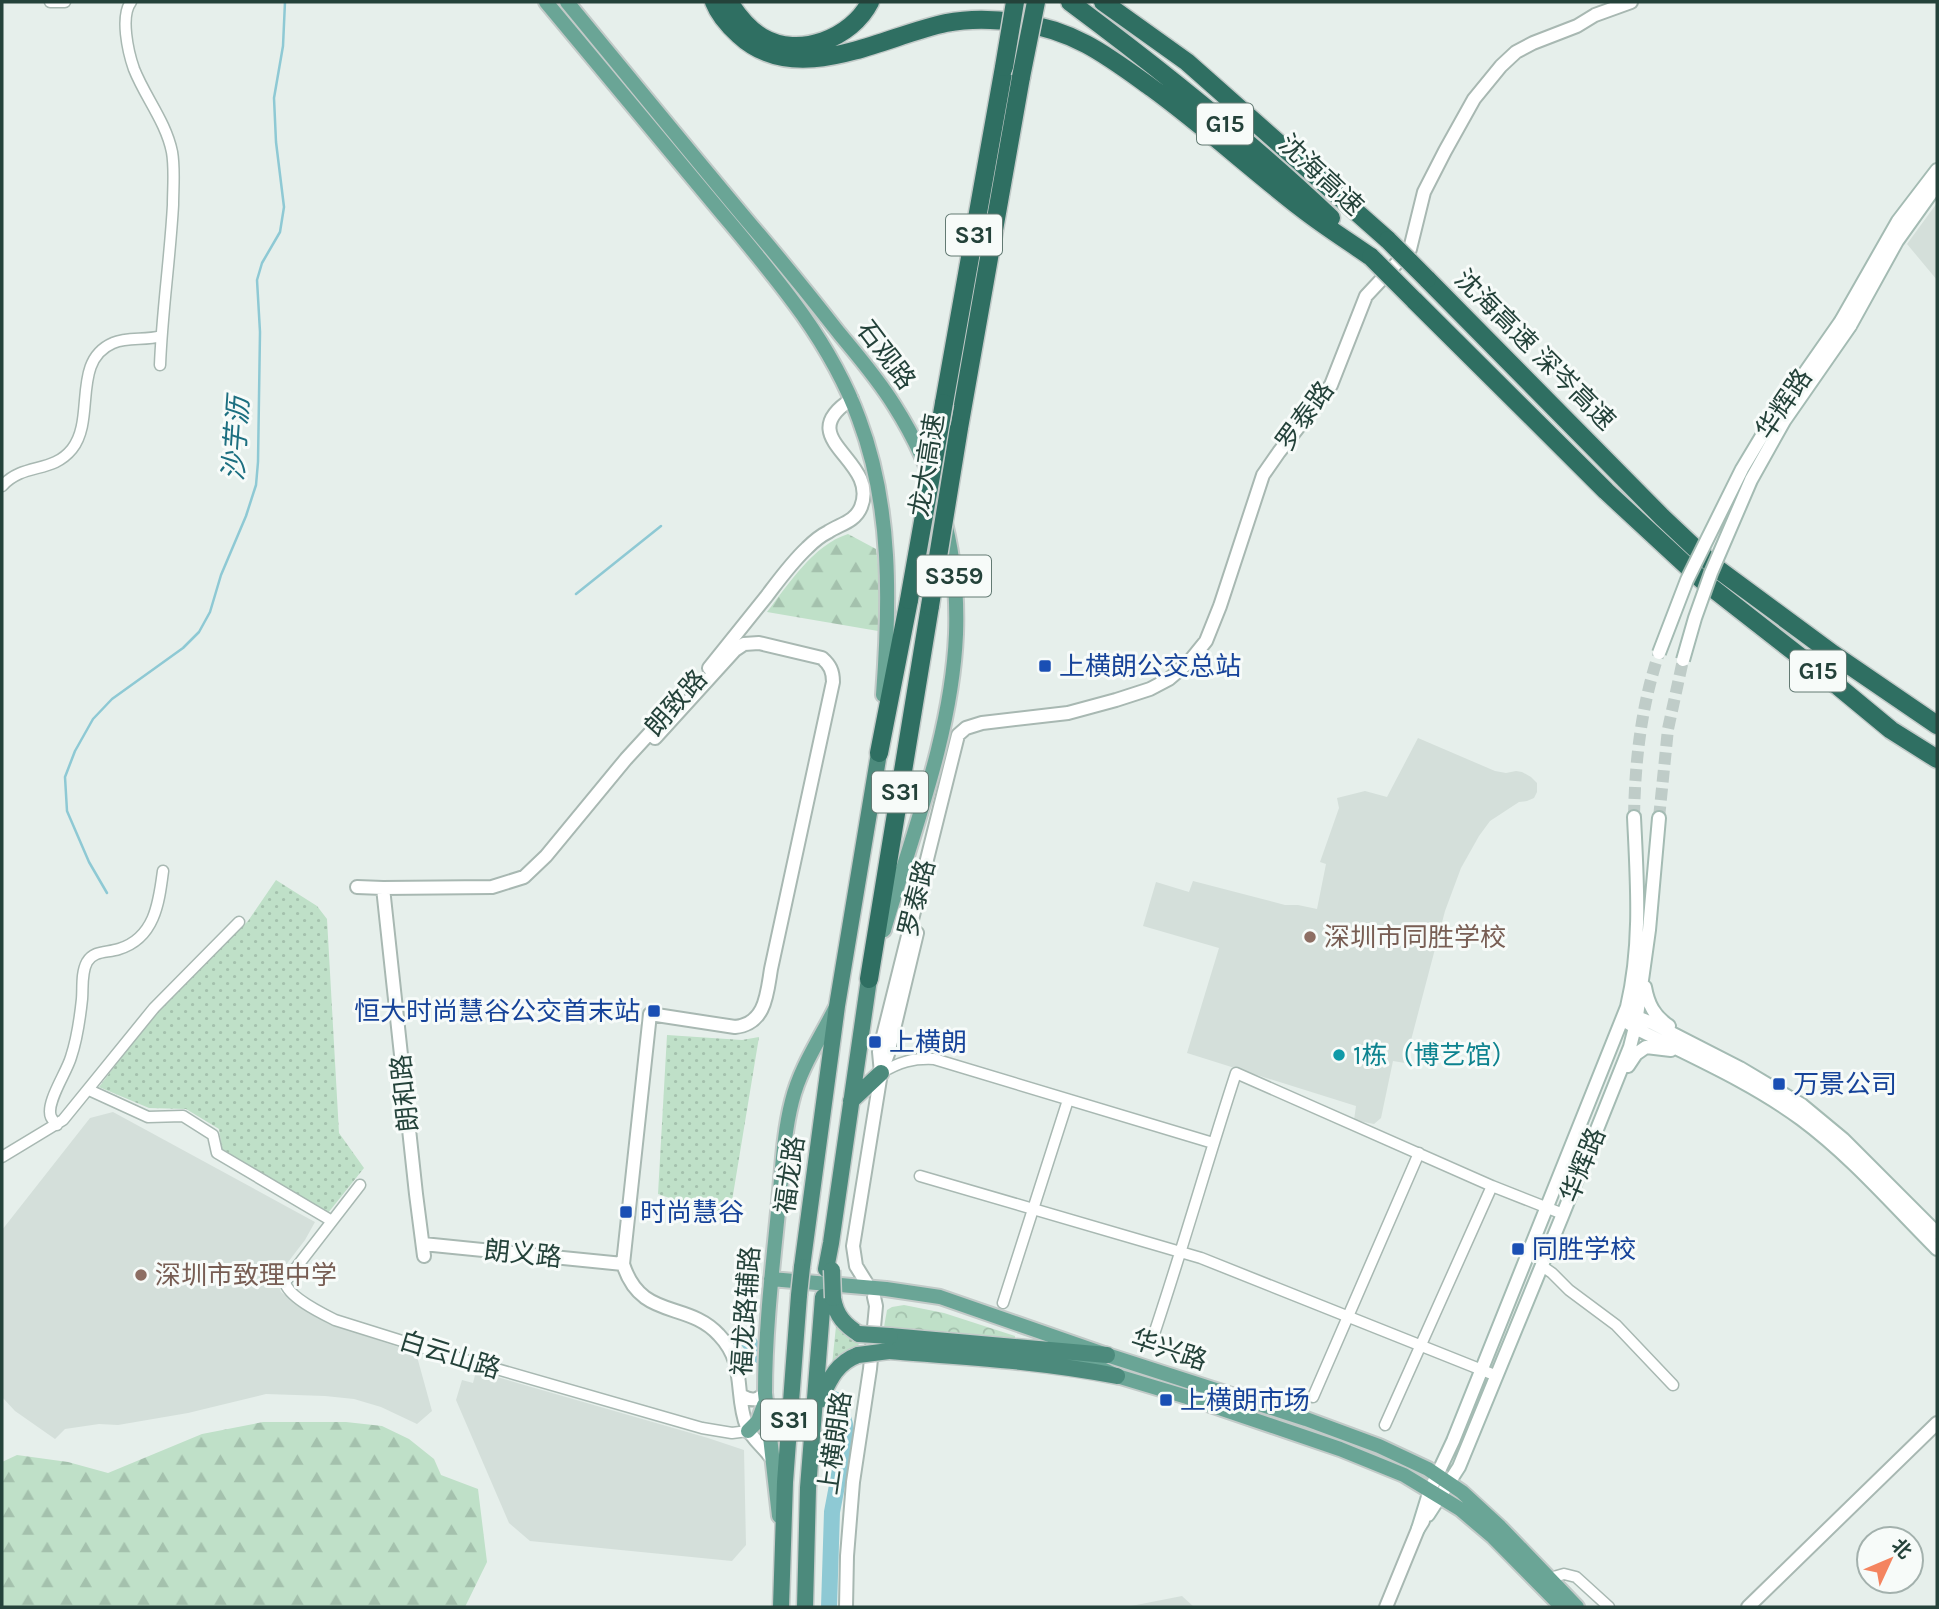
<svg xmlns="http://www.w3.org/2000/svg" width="1939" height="1609" viewBox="0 0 1939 1609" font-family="Karla,'Noto Sans SC',sans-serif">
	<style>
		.built { fill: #d4dfda }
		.grass { fill: url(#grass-dots) }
		.forest { fill: url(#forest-firs) }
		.park { fill: url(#park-crowns) }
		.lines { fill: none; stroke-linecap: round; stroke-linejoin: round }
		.stream { stroke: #8ec9d4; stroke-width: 2.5 }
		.river { stroke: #8ec9d4; stroke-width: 16 }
		.secondary-tunnel { stroke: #bfccc8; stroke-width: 12; stroke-dasharray: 12 6; stroke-linecap: butt }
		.minor-casing { stroke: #a8b8b2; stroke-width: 13 }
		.tertiary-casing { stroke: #a8b8b2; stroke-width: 16 }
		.secondary-casing { stroke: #a4bbb3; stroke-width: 16 }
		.primary-casing { stroke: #c2cac8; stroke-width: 18 }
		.trunk-casing { stroke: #c2cac8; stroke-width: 19 }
		.motorway-casing { stroke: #c2cac8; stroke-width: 21 }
		.minor { stroke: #fff; stroke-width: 10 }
		.tertiary { stroke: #fff; stroke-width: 12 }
		.secondary { stroke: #fff; stroke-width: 12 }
		.primary { stroke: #6aa596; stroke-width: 14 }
		.trunk { stroke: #4c8a7c; stroke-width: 16 }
		.motorway { stroke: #2f6f62; stroke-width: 18 }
		.secondary-bridge-casing { stroke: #a4bbb3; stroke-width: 16; stroke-linecap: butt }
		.trunk-bridge-casing { stroke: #c2cac8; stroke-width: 19; stroke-linecap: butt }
		.motorway-bridge-casing { stroke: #c2cac8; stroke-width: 21; stroke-linecap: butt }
		.secondary-bridge { stroke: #fff; stroke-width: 12 }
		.trunk-bridge { stroke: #4c8a7c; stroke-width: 16 }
		.motorway-bridge { stroke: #2f6f62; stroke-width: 18 }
		.transit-dot { fill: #1a4fb4; stroke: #f7fbf9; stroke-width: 2.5 }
		.education-dot { fill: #8d6e63; stroke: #f7fbf9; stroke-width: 2.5 }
		.culture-dot { fill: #0f9aa8; stroke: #f7fbf9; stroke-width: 2.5 }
		.labels { text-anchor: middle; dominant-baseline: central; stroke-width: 6; stroke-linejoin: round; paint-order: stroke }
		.shield { fill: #f7fbf9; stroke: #637a73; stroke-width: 2 }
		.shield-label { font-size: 24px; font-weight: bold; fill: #24423a }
		.street-label { font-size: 26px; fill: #24423a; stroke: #f7fbf9 }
		.transit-label { font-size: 26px; fill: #164399; stroke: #f7fbf9; text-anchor: start }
		.education-label { font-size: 26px; fill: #785e54; stroke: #f7fbf9; text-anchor: start }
		.culture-label { font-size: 26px; fill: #0d838f; stroke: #f7fbf9; text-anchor: start }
		.water-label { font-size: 28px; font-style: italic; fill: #1c6f80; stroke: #f7fbf9 }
	</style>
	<defs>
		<pattern id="grass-dots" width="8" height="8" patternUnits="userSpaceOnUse" patternTransform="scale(1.75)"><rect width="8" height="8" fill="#bfe0c8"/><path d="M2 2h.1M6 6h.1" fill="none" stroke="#a4c1ad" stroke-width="1.8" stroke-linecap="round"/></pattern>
		<pattern id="forest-firs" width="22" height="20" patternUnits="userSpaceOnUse" patternTransform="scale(1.75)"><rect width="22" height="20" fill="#bfe0c8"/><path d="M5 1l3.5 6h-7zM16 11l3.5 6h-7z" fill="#a4c1ad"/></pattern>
		<pattern id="park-crowns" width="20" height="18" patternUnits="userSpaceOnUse" patternTransform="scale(1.75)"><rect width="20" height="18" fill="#bfe0c8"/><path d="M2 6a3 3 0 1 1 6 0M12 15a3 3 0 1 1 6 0" fill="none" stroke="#a4c1ad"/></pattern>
	</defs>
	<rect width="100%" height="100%" fill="#e6efeb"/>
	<!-- built -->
	<path class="built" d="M1937 203V280L1907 244Z
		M1418 738 1495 771 1506 773 1516 771 1522 772 1531 777 1537 783V792L1534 798 1527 801 1519 802 1490 821 1479 836 1461 868 1445 911 1405 1063 1393 1061 1381 1118 1374 1124 1354 1120 1356 1106 1187 1053 1219 948 1143 926 1156 882 1189 892 1193 881 1285 905H1298L1317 909 1326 864 1320 862 1339 808 1337 798 1365 791 1387 797Z
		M113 1112 315 1222 305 1240 282 1270 279 1286 281 1292 304 1309 327 1323 416 1353 432 1411 417 1424 381 1407 354 1399 325 1396 266 1394 188 1413 118 1425 99 1424 65 1429 55 1439 15 1411 2 1397V1230L90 1118Z
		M476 1371 708 1438 744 1450 746 1545 732 1561 530 1541 509 1523 456 1400 462 1380 473 1383Z
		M1182 1596 1194 1607H1126Z"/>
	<!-- grass -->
	<path class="grass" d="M276 880 317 906 327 919 339 1133 364 1168 328 1213 222 1149 219 1129 186 1109 149 1108 99 1087 157 1010 248 921Z
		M667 1035 742 1040 759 1037 731 1207 722 1216 658 1194Z
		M836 1326 840 1327 859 1340 858 1351 832 1365Z"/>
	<!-- forest -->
	<path class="forest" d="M848 534 876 549 880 580 878 631 767 612C789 584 813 545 848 534Z
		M263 1422H346L382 1426 409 1439 434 1459 441 1475 478 1489 487 1562 465 1607H2V1462L17 1455 68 1462 108 1473 202 1434Z"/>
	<!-- park -->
	<path class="park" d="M904 1305 944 1313 1015 1336V1339L884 1327 887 1310 892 1307Z"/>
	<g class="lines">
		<!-- stream -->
		<path class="stream" d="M576 594 661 526
			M107 893 89 862 67 811 65 777 75 751 93 719 112 699 183 648 199 632 210 612 221 575 246 516 256 485 258 462 260 332 257 280 262 263 280 232 284 207 276 142 274 98 283 46 285 2"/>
		<!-- river -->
		<path class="river" d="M746 1338 758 1355
			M829 1607 832 1512 846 1438 845 1424 841 1411 834 1399"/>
		<!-- secondary-tunnel -->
		<path class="secondary-tunnel" d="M1634 817C1635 761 1641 707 1659 653
			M1659 818 1668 729 1683 660"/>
		<defs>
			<path id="minor" d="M50 2H65
				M131 2C120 16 128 52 134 69 145 97 166 122 172 152 175 169 173 188 173 205 170 259 162 312 160 365
				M2 486C24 462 52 474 72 449 96 419 71 361 113 343 128 336 145 341 161 336
				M881 1073C899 1062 913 1058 934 1059L1213 1143
				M89 1090 148 1117 183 1116 213 1135 217 1153 332 1221
				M57 1125C56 1124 52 1119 51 1117 45 1103 67 1072 71 1057 77 1039 80 1018 82 999 83 988 81 973 87 962 94 950 107 953 119 949 155 938 159 902 163 871
				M2 1157 63 1120 154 1008 239 922
				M920 1176 1201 1258 1497 1376
				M360 1185 285 1282C288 1297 321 1313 335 1320L434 1351 702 1428 732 1433 748 1431
				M1542 1266 1552 1273 1569 1290 1616 1325 1673 1385
				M1003 1303 1068 1100
				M1152 1340C1182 1251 1207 1162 1236 1073L1492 1186 1563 1214
				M1313 1397 1419 1153
				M1385 1425 1492 1186
				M1550 1578 1564 1574 1576 1577 1609 1607"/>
			<path id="tertiary" d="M709 668C728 644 747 621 766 597 779 580 791 563 807 548 813 542 820 536 828 532 840 524 855 522 861 507 880 459 789 439 852 399
				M655 738 735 650 744 644 759 643 822 658C830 665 833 671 833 682L771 969C767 993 766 1024 735 1027L650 1014 623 1264C641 1321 687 1300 719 1335 747 1364 734 1395 747 1427 752 1440 766 1448 773 1461
				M357 887 383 888 492 887 524 877 546 856 626 759 659 723
				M383 888 416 1194 424 1256
				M881 1073 879 1052 958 735 966 728 982 723 1068 713 1116 700 1150 689 1169 679 1189 662 1206 641 1220 606 1263 475 1279 452 1331 385 1366 296 1410 249 1424 192 1445 151 1474 99 1501 66 1516 52 1533 43 1577 26 1595 15 1631 2
				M423 1244 623 1264
				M869 1287 856 1266 853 1246 881 1073 888 1054 917 933
				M742 1396C751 1401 758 1401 765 1393
				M846 1607 847 1556 853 1482 870 1369 876 1306 874 1297
				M1386 1607 1418 1529 1423 1521
				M1748 1607 1937 1423"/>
			<path id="secondary" d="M1841 321 1898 221 1937 170
				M1850 326 1897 241 1937 185
				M1645 987C1648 1004 1654 1016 1669 1026
				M1630 1017H1637L1652 1023 1740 1068 1802 1105 1843 1139 1937 1233
				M1628 1023 1641 1031C1695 1058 1752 1083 1801 1119 1851 1156 1893 1205 1937 1249
				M1628 1066 1636 1054 1646 1047 1671 1050
				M1428 1515 1459 1467 1563 1214 1630 1047 1636 1023 1649 930 1659 818
				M1418 1529 1430 1490 1453 1441 1627 1007C1642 944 1637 881 1634 817"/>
			<path id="primary" d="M546 2C602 70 659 137 715 205 770 271 829 337 859 419 892 506 890 603 883 695
				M567 2C628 76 689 151 751 225 781 260 810 296 839 333 858 356 878 379 894 405 938 474 959 552 956 634 952 733 912 835 884 930
				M771 1279 886 1289 940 1297 1107 1355 1306 1419 1379 1446 1428 1469 1462 1492 1500 1527 1577 1607
				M1069 1353 1117 1376 1187 1397 1340 1449 1404 1475 1460 1509 1493 1537 1562 1607
				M748 1431 758 1421 764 1405
				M779 1516 765 1393C765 1332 772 1272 778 1212 782 1175 783 1136 792 1101 800 1068 820 1039 835 1009"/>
			<path id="trunk" d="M851 1101 881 1073
				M802 1267 837 1006 879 753
				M826 1269 831 1243 869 979
				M833 1298C836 1316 845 1325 859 1334
				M890 1336 1107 1355
				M889 1351C965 1357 1042 1361 1117 1376
				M820 1400C829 1381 836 1363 858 1355
				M781 1607 785 1482 799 1295
				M805 1607 808 1488 823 1297"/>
			<path id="motorway" d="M714 2C719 15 729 26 739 35 797 89 883 36 946 23 971 18 996 19 1020 23 1075 30 1109 57 1152 88 1204 126 1251 169 1301 208 1324 226 1348 241 1371 257
				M729 2C738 16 748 29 762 37 799 59 852 38 870 2
				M1070 2C1160 69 1249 140 1331 218
				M1103 2 1187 62 1388 240
				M1427 279 1662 517 1715 567 1833 654 1937 725
				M1414 300 1606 491 1702 580 1839 687 1891 730 1937 759
				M944 403 1004 67
				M959 428 1021 77
				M879 753 909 600
				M869 979 930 606"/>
		</defs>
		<!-- minor casing -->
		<use href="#minor" class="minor-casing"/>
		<!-- tertiary casing -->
		<use href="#tertiary" class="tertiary-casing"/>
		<!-- secondary casing -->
		<use href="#secondary" class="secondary-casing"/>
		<!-- primary casing -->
		<use href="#primary" class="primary-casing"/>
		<!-- trunk casing -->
		<use href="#trunk" class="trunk-casing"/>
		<!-- motorway casing -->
		<use href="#motorway" class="motorway-casing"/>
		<!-- minor -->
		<use href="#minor" class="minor"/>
		<!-- tertiary -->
		<use href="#tertiary" class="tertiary"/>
		<!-- secondary -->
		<use href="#secondary" class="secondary"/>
		<!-- primary -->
		<use href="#primary" class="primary"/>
		<!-- trunk -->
		<use href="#trunk" class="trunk"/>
		<!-- motorway -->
		<use href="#motorway" class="motorway"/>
		<defs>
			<path id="secondary-bridge" d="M1659 653 1687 580 1742 469 1769 424 1841 321
				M1683 660 1695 618 1711 573 1751 480 1784 421 1850 326"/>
			<path id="trunk-bridge" d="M832 1270 833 1298
				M799 1295 802 1267
				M859 1334 890 1336
				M858 1355 889 1351"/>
			<path id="motorway-bridge" d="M1004 67 1015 2
				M1021 77 1036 2
				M1388 240 1427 279
				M1371 257 1414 300
				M909 600 944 403
				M930 606 959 428"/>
		</defs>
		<!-- secondary-bridge casing -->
		<use href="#secondary-bridge" class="secondary-bridge-casing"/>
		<!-- trunk-bridge casing -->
		<use href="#trunk-bridge" class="trunk-bridge-casing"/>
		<!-- motorway-bridge casing -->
		<use href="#motorway-bridge" class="motorway-bridge-casing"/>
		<!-- secondary-bridge -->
		<use href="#secondary-bridge" class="secondary-bridge"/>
		<!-- trunk-bridge -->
		<use href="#trunk-bridge" class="trunk-bridge"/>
		<!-- motorway-bridge -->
		<use href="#motorway-bridge" class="motorway-bridge"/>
	</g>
	<!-- markers -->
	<g class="transit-dot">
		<rect x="1038" y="659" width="14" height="14" rx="3.5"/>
		<rect x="647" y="1004" width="14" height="14" rx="3.5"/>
		<rect x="868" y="1035" width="14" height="14" rx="3.5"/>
		<rect x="1772" y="1077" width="14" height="14" rx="3.5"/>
		<rect x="619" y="1205" width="14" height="14" rx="3.5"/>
		<rect x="1511" y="1242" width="14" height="14" rx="3.5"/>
		<rect x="1159" y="1393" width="14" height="14" rx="3.5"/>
	</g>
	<g class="education-dot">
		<circle cx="1310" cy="937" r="7"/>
		<circle cx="141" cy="1275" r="7"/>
	</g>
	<circle class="culture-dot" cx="1339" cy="1055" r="7"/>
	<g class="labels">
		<!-- shield labels -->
		<g class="shield">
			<rect x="1197" y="103.5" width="56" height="41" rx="5"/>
			<rect x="946" y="214.5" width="56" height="41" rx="5"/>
			<rect x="917" y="555.5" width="74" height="41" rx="5"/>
			<rect x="1790" y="650.5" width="56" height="41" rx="5"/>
			<rect x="872" y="771.5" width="56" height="41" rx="5"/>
			<rect x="761" y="1399.5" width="56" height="41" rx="5"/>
		</g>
		<g class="shield-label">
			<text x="1225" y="124">G15</text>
			<text x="974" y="235">S31</text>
			<text x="954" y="576">S359</text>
			<text x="1818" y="671">G15</text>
			<text x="900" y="792">S31</text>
			<text x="789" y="1420">S31</text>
		</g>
		<!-- street labels -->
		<g class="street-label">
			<text transform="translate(1321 175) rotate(43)">沈海高速</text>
			<text transform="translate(1535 350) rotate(45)">沈海高速 深岑高速</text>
			<text transform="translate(886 355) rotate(53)">石观路</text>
			<text transform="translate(1784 404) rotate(-56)">华辉路</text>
			<text transform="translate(1305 416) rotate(-54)">罗泰路</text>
			<text transform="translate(927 465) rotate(-81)">龙大高速</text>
			<text transform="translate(676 703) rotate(-48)">朗致路</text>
			<text transform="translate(917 898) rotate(-76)">罗泰路</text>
			<text transform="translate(405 1093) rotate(-96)">朗和路</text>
			<text transform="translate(1583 1165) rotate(-68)">华辉路</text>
			<text transform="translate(790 1175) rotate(-82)">福龙路</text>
			<text transform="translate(523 1254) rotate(6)">朗义路</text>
			<text transform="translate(746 1311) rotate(-86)">福龙路辅路</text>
			<text transform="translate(1169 1350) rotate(18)">华兴路</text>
			<text transform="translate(450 1355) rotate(17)">白云山路</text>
			<text transform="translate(835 1443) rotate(-82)">上横朗路</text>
		</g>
		<!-- transit labels -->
		<g class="transit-label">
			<text x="1059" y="666">上横朗公交总站</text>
			<text x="640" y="1011" text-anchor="end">恒大时尚慧谷公交首末站</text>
			<text x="889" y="1042">上横朗</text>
			<text x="1793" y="1084">万景公司</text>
			<text x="640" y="1212">时尚慧谷</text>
			<text x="1532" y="1249">同胜学校</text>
			<text x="1180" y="1400">上横朗市场</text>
		</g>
		<!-- education labels -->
		<g class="education-label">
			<text x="1324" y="937">深圳市同胜学校</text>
			<text x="155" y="1275">深圳市致理中学</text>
		</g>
		<!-- culture labels -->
		<g class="culture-label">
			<text x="1353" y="1055">1栋（博艺馆）</text>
		</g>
		<!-- water labels -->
		<g class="water-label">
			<text transform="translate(236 439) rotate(-86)">沙芋沥</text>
		</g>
	</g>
	<!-- border -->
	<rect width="1939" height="1609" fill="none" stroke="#24423a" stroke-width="7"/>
	<!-- north arrow -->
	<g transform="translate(1890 1560) rotate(46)"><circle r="33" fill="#f7fbf9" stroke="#a3b1ad" stroke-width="2"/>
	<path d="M0-5L12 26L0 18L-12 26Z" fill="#f4845f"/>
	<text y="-10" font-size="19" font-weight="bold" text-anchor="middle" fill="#24423a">北</text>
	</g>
</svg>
